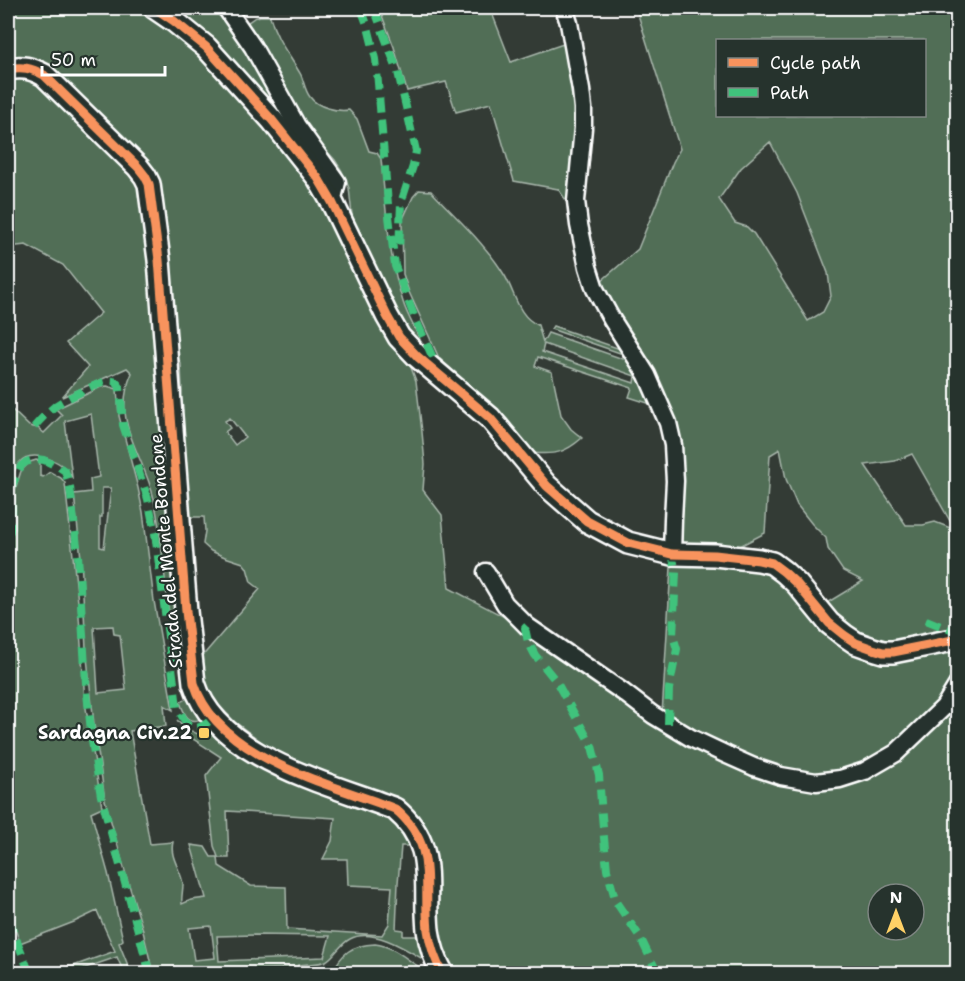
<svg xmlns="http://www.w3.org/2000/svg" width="965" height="981" viewBox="0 0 965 981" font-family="'Shantell Sans',sans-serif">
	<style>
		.green { fill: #516e57; stroke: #a8b6ab; stroke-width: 1.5; fill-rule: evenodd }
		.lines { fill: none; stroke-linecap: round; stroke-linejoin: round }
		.minor-casing { stroke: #fff; stroke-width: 21 }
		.tertiary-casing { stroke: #fff; stroke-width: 26 }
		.minor { stroke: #26332d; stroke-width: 16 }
		.tertiary { stroke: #26332d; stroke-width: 21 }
		.quiet { stroke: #40c37c; stroke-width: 8; stroke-dasharray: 15 8; stroke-linecap: butt }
		.cycleway-casing { stroke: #26332d; stroke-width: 13 }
		.cycleway { stroke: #f8935d; stroke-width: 9 }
		.poi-dot { fill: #ffd166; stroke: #26332d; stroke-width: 2 }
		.labels { text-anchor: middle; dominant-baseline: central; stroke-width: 4.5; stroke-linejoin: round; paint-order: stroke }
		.street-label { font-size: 18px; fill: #fff; stroke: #26332d }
		.poi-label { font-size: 18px; font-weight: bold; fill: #fff; stroke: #26332d; text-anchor: end }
	</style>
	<rect width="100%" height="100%" fill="#333b35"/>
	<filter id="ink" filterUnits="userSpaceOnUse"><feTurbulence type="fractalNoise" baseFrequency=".0167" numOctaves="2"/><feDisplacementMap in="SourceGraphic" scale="12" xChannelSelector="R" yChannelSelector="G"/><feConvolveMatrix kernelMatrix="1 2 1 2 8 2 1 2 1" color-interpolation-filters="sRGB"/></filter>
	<g filter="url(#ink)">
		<!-- green -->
		<path class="green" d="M8 8H137L167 28 187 44 209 64 280 143 320 198 409 362 416 381 422 432 425 464 423 490 442 515 449 588 518 624 579 669 780 780 869 773 957 695V973H454L441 949 437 934 436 854 425 826 417 818 356 785 290 760 263 743 235 722 214 700 204 684 200 659 260 589 251 582 247 568 243 563 225 557 211 551 203 544 205 531 204 517H188L179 410 182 391 181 364 173 347 161 189 159 181 44 64C31 57 22 56 8 58ZM230 418 245 437 235 445 225 432 230 428 225 421ZM878 894H914V930H878Z
			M169 8H222L299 138Z
			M379 8H490L511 62 569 42 579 106 568 203 558 189 514 181 491 103 456 112 446 82 407 91 394 47Z
			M636 8H957V630C921 638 882 652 848 627 840 621 832 612 825 604L863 581 843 571 828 549 826 538 812 524 797 505 786 479 780 449 770 455 765 533 738 547 683 545 680 541 678 453 599 283 638 249 673 162 680 149ZM718 40H924V116H718ZM770 142 797 193 828 273 831 296 823 312 808 321 754 234 747 227 735 223 719 199 741 168ZM912 454 954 528 953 529 935 522 923 525H906L865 465 895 461Z
			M260 16H270C276 40 289 54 301 75 304 82 305 91 310 97 317 107 337 112 349 110L357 119 369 151 377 153 381 159C386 207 388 256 403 302 408 318 418 333 424 349L410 334 401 322 353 224 349 188 342 171 335 160 314 137 247 28V23L254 18Z
			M17 77 35 79 130 172 137 182 145 207 179 613H169C164 576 162 536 154 499 144 454 110 422 132 373L127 368 62 397 88 367 66 343 101 313 63 265 26 245 8 247V79Z
			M419 190 431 191C456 218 486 244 505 276 515 293 518 317 538 325L543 342 548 333 623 359V354L551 329 553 326 620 349 625 345 654 405 629 397 632 388 538 357 535 366 552 372 561 415 571 429 582 438C565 453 555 455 532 453L507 419 439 358 409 292 403 274 402 221 413 197ZM544 344 635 376 634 383 542 352Z
			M107 386 117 389 119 416 138 488 143 512 154 601 173 710 164 705 166 726 130 731 150 844 173 842C169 857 181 869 183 884 183 891 181 897 182 904L191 900 206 898 191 845 205 847 211 857H218L214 846 206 776 221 757 193 739 177 720C188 729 201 742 214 729L396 822 411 838 409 846H401L398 883 396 929 403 930V936H419L431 964C411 952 373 926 350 939 340 944 334 957 326 961 321 964 305 964 298 965V968L195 971V974L153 973 142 927 126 875 105 800 94 724 86 648 81 558 74 494 91 492 90 479 99 477 91 414 65 421 72 477C69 473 66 469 63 466 52 458 29 450 19 463 14 469 11 478 8 485V406L29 426 38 428 44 433 62 415 56 409 101 387ZM102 488H111L104 548 100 547V517H102ZM113 626 114 634 120 635 126 690 98 693 94 627ZM227 811 335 818 332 841 323 859H347L348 885 392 887 389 924 382 935 287 929 286 887 251 886 219 866 218 858H229ZM211 926 215 958 194 960 189 928ZM255 935 329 936H330L324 957 219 961 217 936Z
			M36 460 40 461V476L43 477 50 472 61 478 65 483 78 602 85 702 102 807 91 812 108 873 123 940 119 943 131 973H124L117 957 71 973H54L115 951 97 911 74 922 20 943 8 908V540L15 529V490L21 471 30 462Z
			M685 563 750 567 773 574 864 656 878 662H888L957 648V679L893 752 839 777 781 774 662 715 671 567Z
			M189 697 204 717C189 727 184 714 180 702Z
			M375 944C401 947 415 971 437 974H331C342 953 351 945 375 944Z"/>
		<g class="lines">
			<defs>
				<path id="minor" d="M226 8 253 47 297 126 337 182 332 202
					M564 8 569 23 581 90 583 108V128L576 201 579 225 588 267 595 289 612 320 647 375 668 423 673 445 675 481 673 519 672 554
					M486 572 505 604 527 626 623 692 653 715 691 738 727 755 754 767 781 776 816 782 840 779 865 771 896 753 944 707 958 684"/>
				<path id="tertiary" d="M155 8 174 21 206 47 272 120 318 178 332 202 387 316 399 337 418 357 490 418 547 486 587 521 628 543 672 554 715 555 759 560 772 563 784 572 797 584 829 623 844 635 856 643 873 649 883 652H893L958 639
					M8 69C22 66 31 68 44 75L138 167 145 176 149 184 159 260 186 611 194 683C218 759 329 783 395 809 438 845 423 882 428 930 430 945 435 960 443 974"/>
			</defs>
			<!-- minor casing -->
			<use href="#minor" class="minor-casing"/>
			<!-- tertiary casing -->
			<use href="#tertiary" class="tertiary-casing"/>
			<!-- minor -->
			<use href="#minor" class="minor"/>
			<!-- tertiary -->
			<use href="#tertiary" class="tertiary"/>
			<!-- quiet -->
			<path class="quiet" d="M361 8 368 27 376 59 389 216 395 266 414 316 433 358 428 365
				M374 8 398 72 416 151 413 166 401 203 399 250
				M34 427C40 420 47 413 54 407 61 401 101 381 109 381 115 380 117 383 120 387L123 425 148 499 155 533 177 707C188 728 194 736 214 717
				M8 536 11 529 12 514 10 490 21 466 26 462 35 459 44 460 59 467 65 471 70 487 78 555 86 683 92 741 101 796 150 974
				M926 620 958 633
				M527 626 525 628 528 642 535 655 556 681 592 746 599 775 602 816 607 870 616 902 640 937 658 974
				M668 724 669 689 677 649 673 636 676 572 672 554
				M8 918 30 974"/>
			<defs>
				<path id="cycleway" d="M155 8 174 21 206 47 272 120 318 178 332 202 387 316 399 337 418 357 490 418 547 486 587 521 628 543 672 554 715 555 759 560 772 563 784 572 797 584 829 623 844 635 856 643 873 649 883 652H893L958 639
					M8 69C22 66 31 68 44 75L138 167 145 176 149 184 159 260 186 611 194 683C218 759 329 783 395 809 438 845 423 882 428 930 430 945 435 960 443 974"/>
			</defs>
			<!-- cycleway casing -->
			<use href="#cycleway" class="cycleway-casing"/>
			<!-- cycleway -->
			<use href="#cycleway" class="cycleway"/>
		</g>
	</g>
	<!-- markers -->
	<rect class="poi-dot" x="198" y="727" width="12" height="12" rx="3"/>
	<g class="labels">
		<!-- street labels -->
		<g class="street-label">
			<text transform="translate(166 551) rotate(-95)">Strada del Monte Bondone</text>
		</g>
		<!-- poi labels -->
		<g class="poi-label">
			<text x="192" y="733">Sardagna Civ.22</text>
		</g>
	</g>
	<!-- margin -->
	<rect width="965" height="981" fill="none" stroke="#26332d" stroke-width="30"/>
	<rect x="15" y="15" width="935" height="951" fill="none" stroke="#fff" stroke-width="2" filter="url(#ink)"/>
	<!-- legend -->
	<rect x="716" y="39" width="210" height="78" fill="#26332d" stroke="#7d8581" stroke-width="1.5"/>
	<rect x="728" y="58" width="30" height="9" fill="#f8935d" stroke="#7d8581" stroke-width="1.5"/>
	<text x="770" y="69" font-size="18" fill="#ffffff">Cycle path</text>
	<rect x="728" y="88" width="30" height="9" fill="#40c37c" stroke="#7d8581" stroke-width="1.5"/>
	<text x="770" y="99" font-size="18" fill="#ffffff">Path</text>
	<!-- north arrow -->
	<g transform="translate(896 912)"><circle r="28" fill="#26332d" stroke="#7d8581" stroke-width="1.5"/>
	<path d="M0-4.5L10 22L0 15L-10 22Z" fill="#ffd166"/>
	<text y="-9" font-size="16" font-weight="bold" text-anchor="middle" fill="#ffffff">N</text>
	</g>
	<!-- scale -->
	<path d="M42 66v9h123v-9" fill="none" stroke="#ffffff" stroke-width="3"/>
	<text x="51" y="66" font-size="18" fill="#ffffff" stroke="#26332d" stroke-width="4.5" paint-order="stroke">50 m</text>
</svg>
